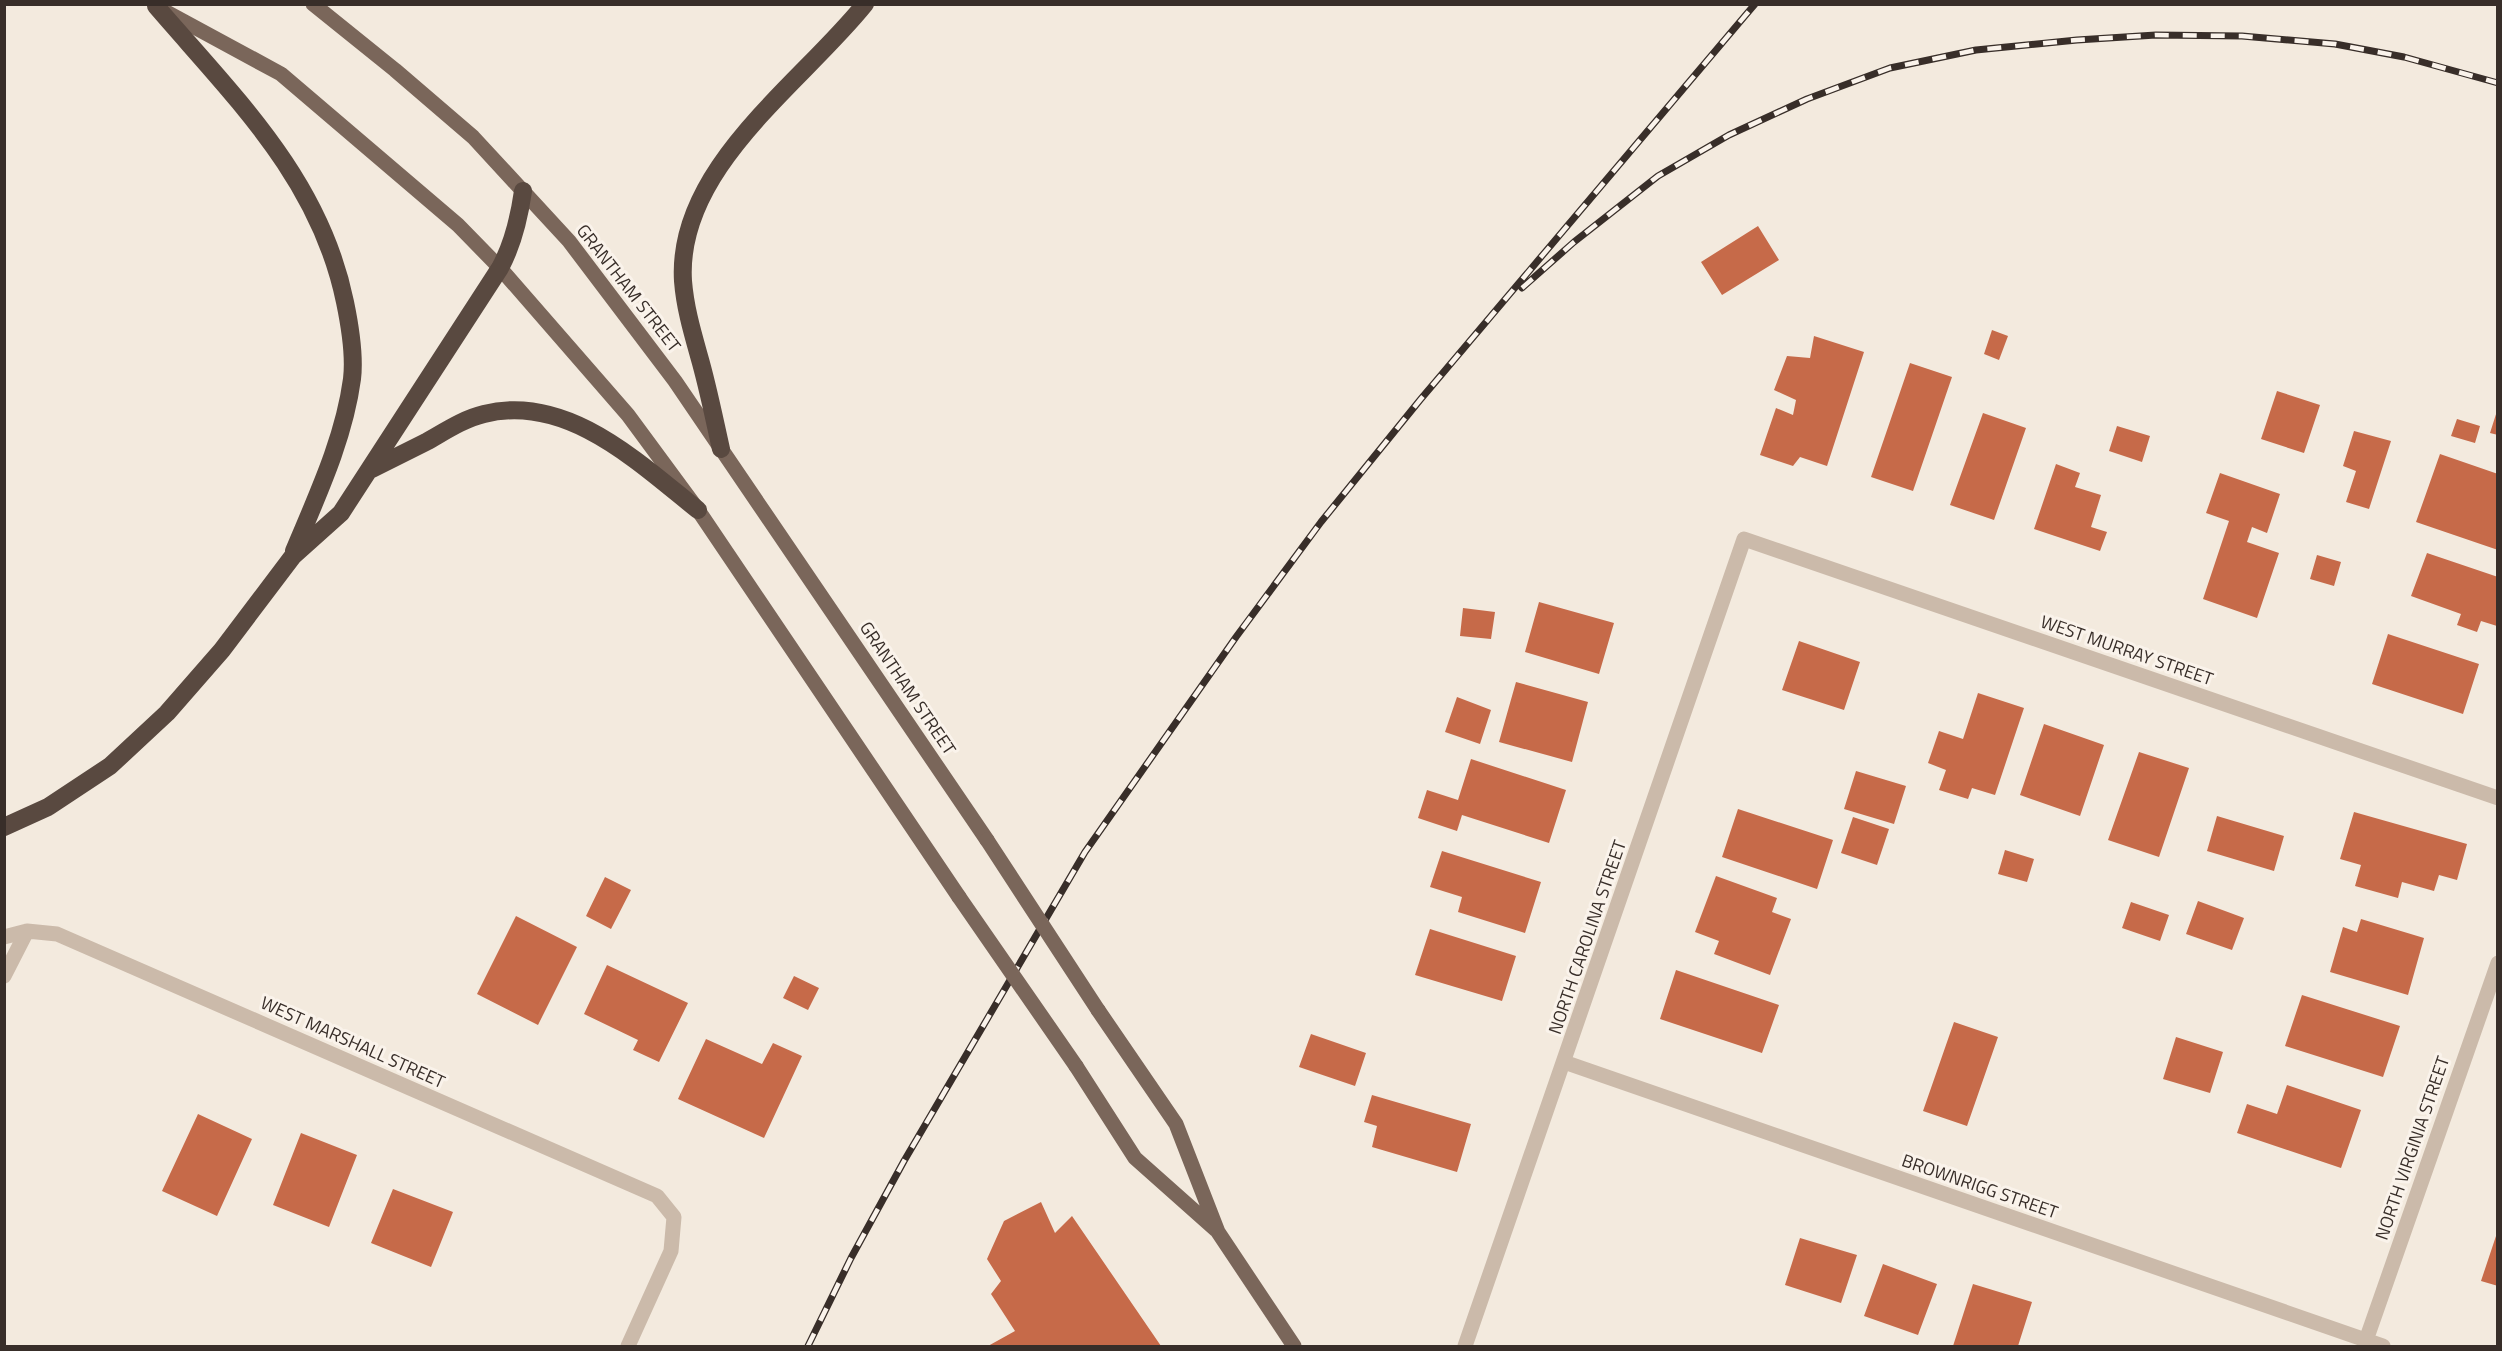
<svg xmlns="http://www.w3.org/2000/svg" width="2502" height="1351" viewBox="0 0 2502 1351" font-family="'Titillium Web',sans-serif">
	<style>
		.building { fill: #c66a49 }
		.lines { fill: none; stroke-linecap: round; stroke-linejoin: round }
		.street { stroke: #cbbaaa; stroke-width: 15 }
		.primary { stroke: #7a665a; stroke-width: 15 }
		.highway { stroke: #594940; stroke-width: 18 }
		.rail-casing { stroke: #382e29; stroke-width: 7 }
		.rail { stroke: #faf3eb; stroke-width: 4.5; stroke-dasharray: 14; stroke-linecap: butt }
		.primary-bridge { stroke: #7a665a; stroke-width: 15 }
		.labels { text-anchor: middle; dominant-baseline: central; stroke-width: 6; stroke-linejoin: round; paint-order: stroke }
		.street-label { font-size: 18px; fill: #382e29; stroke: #faf3eb }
	</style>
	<rect width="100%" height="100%" fill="#f3eade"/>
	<!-- building -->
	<path class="building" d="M1758 226 1779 260 1722 295 1701 262Z
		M1992 330 2008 336 1999 360 1984 354Z
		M1814 336 1864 352 1827 466 1800 457 1793 466 1760 455 1776 408 1793 415 1796 400 1774 390 1787 356 1810 358Z
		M1910 363 1952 377 1913 491 1871 477Z
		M2277 391 2320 405 2304 453 2261 439Z
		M2497 411H2498V435L2490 433Z
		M1983 413 2026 428 1994 520 1950 505Z
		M2457 419 2480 426 2475 443 2451 436Z
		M2117 426 2150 436 2142 462 2109 451Z
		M2354 431 2391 441 2369 509 2346 502 2356 471 2343 466Z
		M2440 454 2498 474V550L2416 522Z
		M2056 464 2080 473 2075 487 2101 495 2091 527 2107 532 2100 551 2034 529Z
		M2220 473 2280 494 2267 533 2252 527 2247 542 2279 553 2257 618 2203 599 2229 521 2206 513Z
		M2427 553 2498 577 2497 626 2481 621 2477 632 2457 625 2461 614 2411 596Z
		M2317 555 2341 562 2334 586 2310 579Z
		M1539 602 1614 623 1599 674 1525 652Z
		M1463 608 1495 612 1491 639 1460 636Z
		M2388 634 2479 664 2463 714 2372 684Z
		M1799 641 1860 662 1844 710 1782 690Z
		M1516 682 1588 702 1572 762 1499 742Z
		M1978 693 2024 708 1995 795 1972 788 1968 799 1939 790 1946 770 1928 763 1939 731 1963 739Z
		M1457 697 1491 710 1480 744 1445 732Z
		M2044 724 2104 745 2080 816 2020 795Z
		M2139 752 2189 768 2159 857 2108 840Z
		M1471 759 1566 790 1549 843 1462 815 1457 831 1418 818 1427 790 1458 800Z
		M1856 771 1906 786 1894 824 1844 809Z
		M1738 809 1833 840 1817 889 1722 857Z
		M2354 812 2467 844 2457 880 2439 875 2434 891 2402 882 2398 898 2355 886 2361 865 2340 859Z
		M2217 816 2284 836 2274 871 2207 851Z
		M1853 817 1889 829 1877 865 1841 853Z
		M2005 850 2034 859 2027 882 1998 874Z
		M1442 851 1541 882 1525 933 1458 912 1462 897 1430 887Z
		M1716 876 1777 898 1772 912 1791 919 1770 975 1714 954 1719 941 1695 932Z
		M605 877 631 890 611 929 586 916Z
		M2198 901 2244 918 2232 950 2186 934Z
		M2131 902 2169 915 2160 941 2122 928Z
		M516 916 577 947 538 1025 477 994Z
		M2361 919 2424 938 2408 995 2330 972 2343 927 2357 932Z
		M1430 929 1516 956 1502 1001 1415 975Z
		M607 965 688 1003 659 1062 633 1050 638 1040 584 1014Z
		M1676 970 1779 1005 1762 1053 1660 1019Z
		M794 976 819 988 808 1010 783 998Z
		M2302 995 2400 1026 2383 1077 2285 1046Z
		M1954 1022 1998 1037 1967 1126 1923 1111Z
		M1311 1034 1366 1053 1355 1086 1299 1067Z
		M2176 1037 2223 1052 2210 1093 2163 1079Z
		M706 1039 762 1064 773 1043 802 1056 764 1138 678 1099Z
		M2287 1085 2361 1110 2341 1168 2237 1133 2247 1104 2277 1114Z
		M1372 1095 1471 1124 1457 1172 1372 1147 1377 1126 1364 1122Z
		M198 1114 252 1139 217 1216 162 1191Z
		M301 1133 357 1155 329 1227 273 1205Z
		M393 1189 453 1212 431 1267 371 1243Z
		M1041 1202 1055 1233 1072 1216 1161 1346H988L1015 1331 991 1294 1001 1281 987 1259 1004 1221Z
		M2497 1233 2498 1234V1286L2481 1281Z
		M1800 1238 1857 1255 1841 1303 1785 1285Z
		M1883 1264 1937 1284 1918 1335 1864 1316Z
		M1973 1284 2032 1302 2018 1346H1953Z"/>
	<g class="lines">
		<!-- street -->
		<path class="street" d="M4 937 27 931 57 934 657 1196 674 1217 671 1251 628 1346
			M4 976 27 931
			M1564 1062 2383 1346
			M1465 1346 1744 539 2498 798
			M2364 1346 2498 963"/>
		<!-- primary -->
		<path class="primary" d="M313 4 395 70 473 137 569 241 675 381 987 840
			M161 9 281 74 458 225 500 268 628 415 698 510 959 897
			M1098 1010 1176 1124 1218 1232 1294 1346
			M1076 1066 1135 1158 1216 1230"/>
		<!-- highway -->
		<path class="highway" d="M156 6C235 98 320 179 345 302 350 326 355 354 352 379 344 439 317 496 294 551
			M721 449C714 418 708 387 699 356 692 331 685 307 683 281 676 168 801 84 865 4
			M372 469C390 460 408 451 426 442 444 432 463 419 484 414 567 393 639 463 698 510
			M4 827 48 807 110 766 167 713 222 650 293 556 341 513 500 268C513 244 519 219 523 191"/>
		<defs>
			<path id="rail" d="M1522 288 1574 242 1658 176 1729 135 1807 99 1890 68 1976 50 2077 40 2156 35 2242 36 2335 44 2404 57 2498 83
				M808 1346 851 1258 904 1161 1085 852 1236 637 1321 522 1420 400 1755 4"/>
		</defs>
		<!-- rail casing -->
		<use href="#rail" class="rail-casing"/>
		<!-- rail -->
		<use href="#rail" class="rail"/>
		<!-- primary-bridge -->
		<path class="primary-bridge" d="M987 840 1098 1010
			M959 897 1076 1066"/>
	</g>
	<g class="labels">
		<!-- street labels -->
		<g class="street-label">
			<text transform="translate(629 288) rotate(52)">GRANTHAM STREET</text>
			<text transform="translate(2127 650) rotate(19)">WEST MURRAY STREET</text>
			<text transform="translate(908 688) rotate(56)">GRANTHAM STREET</text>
			<text transform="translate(1587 937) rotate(-71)">NORTH CAROLINA STREET</text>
			<text transform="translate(353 1042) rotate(24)">WEST MARSHALL STREET</text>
			<text transform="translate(2412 1148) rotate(-71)">NORTH VIRGINIA STREET</text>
			<text transform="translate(1980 1186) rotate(19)">BROWNRIGG STREET</text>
		</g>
	</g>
	<!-- border -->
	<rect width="2502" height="1351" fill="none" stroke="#382e29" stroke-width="12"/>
</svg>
